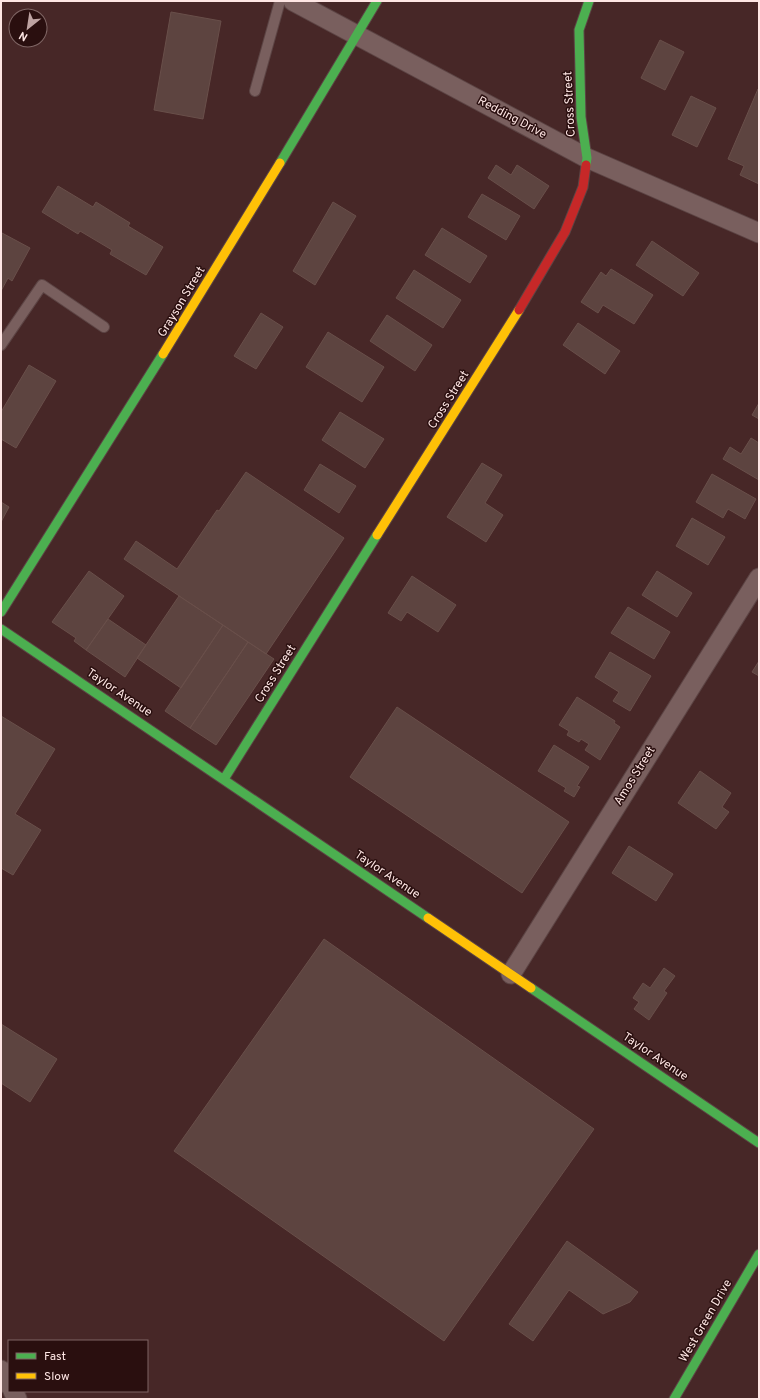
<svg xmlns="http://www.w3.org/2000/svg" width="760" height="1400" viewBox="0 0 760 1400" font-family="Overpass,sans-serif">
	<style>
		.building { fill: #5d4440; stroke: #694f4a }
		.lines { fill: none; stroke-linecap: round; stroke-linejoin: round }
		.lane-casing { stroke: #5c4444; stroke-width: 12 }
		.street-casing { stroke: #5c4444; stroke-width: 21 }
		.fast-casing { stroke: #5c4444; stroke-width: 11 }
		.slow-casing { stroke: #5c4444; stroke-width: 11 }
		.jam-casing { stroke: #5c4444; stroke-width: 11 }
		.lane { stroke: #795f5e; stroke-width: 10 }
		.street { stroke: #795f5e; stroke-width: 19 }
		.fast { stroke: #4caf50; stroke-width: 9 }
		.slow { stroke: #ffc107; stroke-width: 9 }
		.jam { stroke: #c62828; stroke-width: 9 }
		.labels { text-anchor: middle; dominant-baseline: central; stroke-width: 3; stroke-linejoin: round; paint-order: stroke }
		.street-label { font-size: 12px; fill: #fee6e4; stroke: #2a0f0f }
	</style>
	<rect width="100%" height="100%" fill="#472727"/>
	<!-- building -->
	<path class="building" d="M171 12 221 21 203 119 154 110Z
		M660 40 684 52 665 90 641 78Z
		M758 89 759 90V184L740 175 744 166 728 159Z
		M691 96 716 108 697 147 672 135Z
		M496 165 511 175 517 165 549 186 534 209 488 178Z
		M58 186 93 207 96 202 130 223 128 226 163 247 146 275 110 254 112 250 80 231 78 234 42 212Z
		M482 194 520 216 506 240 468 217Z
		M333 202 356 216 315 285 293 271Z
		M442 228 487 256 470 283 425 255Z
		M2 233 30 248 12 281 8 278 1 291V235Z
		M652 241 699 273 683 296 636 265Z
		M611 269 653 295 634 324 603 305 598 313 581 302 601 272 606 276Z
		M414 270 461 300 443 328 396 298Z
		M261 313 283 327 256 369 234 356Z
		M387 315 432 345 415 371 370 341Z
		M578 323 620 351 605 374 563 345Z
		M328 332 384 367 362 402 306 367Z
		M29 365 56 381 16 448 1 439V412Z
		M759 403V419L752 415Z
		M340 412 384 439 365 468 322 440Z
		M751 438 759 443V480L723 459 730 447 741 454Z
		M482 463 502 475 485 503 503 515 486 542 447 517Z
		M320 464 356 486 339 513 304 490Z
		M246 472 344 538 266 654 124 559 136 541 177 569 217 510 219 511Z
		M712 474 756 499 745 519 728 509 723 518 696 502Z
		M1 502 9 507 1 522Z
		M692 518 725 537 708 565 676 546Z
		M89 571 124 596 86 650 74 641 76 638 52 622Z
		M657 571 692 593 677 617 642 595Z
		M412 576 456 605 438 632 407 612 401 621 388 613Z
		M179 596 223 625 181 688 137 658Z
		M628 607 670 632 654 659 611 633Z
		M108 619 146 645 125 677 86 650Z
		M223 625 248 642 190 728 165 711Z
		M248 642 274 659 216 745 190 728Z
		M610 652 651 676 630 711 613 701 619 692 595 677Z
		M759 661V676L752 672Z
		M577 697 615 721 614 723 620 727 600 760 585 750 589 744 581 739 579 742 567 735 569 731 559 725Z
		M397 707 569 822 522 893 350 777Z
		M1 716 55 749 15 814 41 830 13 875 1 868Z
		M554 745 589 767 577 786 580 787 574 797 564 791 566 788 538 771Z
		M700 771 731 793 722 807 729 812 716 829 678 803Z
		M629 846 673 874 656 901 612 873Z
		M324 939 594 1129 444 1341 174 1151Z
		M664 968 675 976 664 991 667 993 649 1020 634 1009 639 1002 633 998 643 983 650 988Z
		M1 1024 57 1059 30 1102 1 1083Z
		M567 1241 638 1292 630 1302 603 1314 569 1290 533 1341 509 1324Z"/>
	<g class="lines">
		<defs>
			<path id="lane" d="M255 91 280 1
				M1 345 42 285 104 327"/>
			<path id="street" d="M293 1 587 158 759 233
				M511 974 759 578
				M1 1370 9 1385
				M13 1391 17 1399"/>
			<path id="fast" d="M280 163 377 1
				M586 165 587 158 581 117 579 30 589 1
				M1 612 163 354
				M1 629 428 918
				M224 779 377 535
				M531 988 759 1143
				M674 1399 759 1254"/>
			<path id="slow" d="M163 354 280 163
				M377 535 519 310
				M428 918 531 988"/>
			<path id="jam" d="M519 310 565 232 583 187 586 165"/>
		</defs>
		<!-- lane casing -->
		<use href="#lane" class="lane-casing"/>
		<!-- street casing -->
		<use href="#street" class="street-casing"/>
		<!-- fast casing -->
		<use href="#fast" class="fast-casing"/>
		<!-- slow casing -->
		<use href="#slow" class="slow-casing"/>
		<!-- jam casing -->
		<use href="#jam" class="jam-casing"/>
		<!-- lane -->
		<use href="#lane" class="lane"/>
		<!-- street -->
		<use href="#street" class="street"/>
		<!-- fast -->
		<use href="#fast" class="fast"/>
		<!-- slow -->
		<use href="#slow" class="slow"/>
		<!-- jam -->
		<use href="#jam" class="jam"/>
	</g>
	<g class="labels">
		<!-- street labels -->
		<g class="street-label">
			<text transform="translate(570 104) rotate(-93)">Cross Street</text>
			<text transform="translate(512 118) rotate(28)">Redding Drive</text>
			<text transform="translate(182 302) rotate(-59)">Grayson Street</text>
			<text transform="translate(449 400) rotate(-58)">Cross Street</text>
			<text transform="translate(276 674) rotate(-58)">Cross Street</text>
			<text transform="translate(119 693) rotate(34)">Taylor Avenue</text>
			<text transform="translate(635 776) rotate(-58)">Amos Street</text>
			<text transform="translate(387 875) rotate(34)">Taylor Avenue</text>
			<text transform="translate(655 1057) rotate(34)">Taylor Avenue</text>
			<text transform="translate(706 1321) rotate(-60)">West Green Drive</text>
		</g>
	</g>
	<!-- border -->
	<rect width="760" height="1400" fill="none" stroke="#fee6e4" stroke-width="4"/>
	<!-- legend -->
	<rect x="8" y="1340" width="140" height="52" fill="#2a0f0f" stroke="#7f6564"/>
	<rect x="16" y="1353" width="20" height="6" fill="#4caf50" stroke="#7f6564"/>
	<text x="44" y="1360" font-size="12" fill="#fee6e4">Fast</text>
	<rect x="16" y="1373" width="20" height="6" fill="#ffc107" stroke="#7f6564"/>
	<text x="44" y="1380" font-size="12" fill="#fee6e4">Slow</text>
	<!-- north arrow -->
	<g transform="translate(28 28) rotate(210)"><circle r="19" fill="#2a0f0f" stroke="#7f6564"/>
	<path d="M0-3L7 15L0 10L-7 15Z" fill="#bea3a2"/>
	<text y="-6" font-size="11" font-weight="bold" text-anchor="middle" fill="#fee6e4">N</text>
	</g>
</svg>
